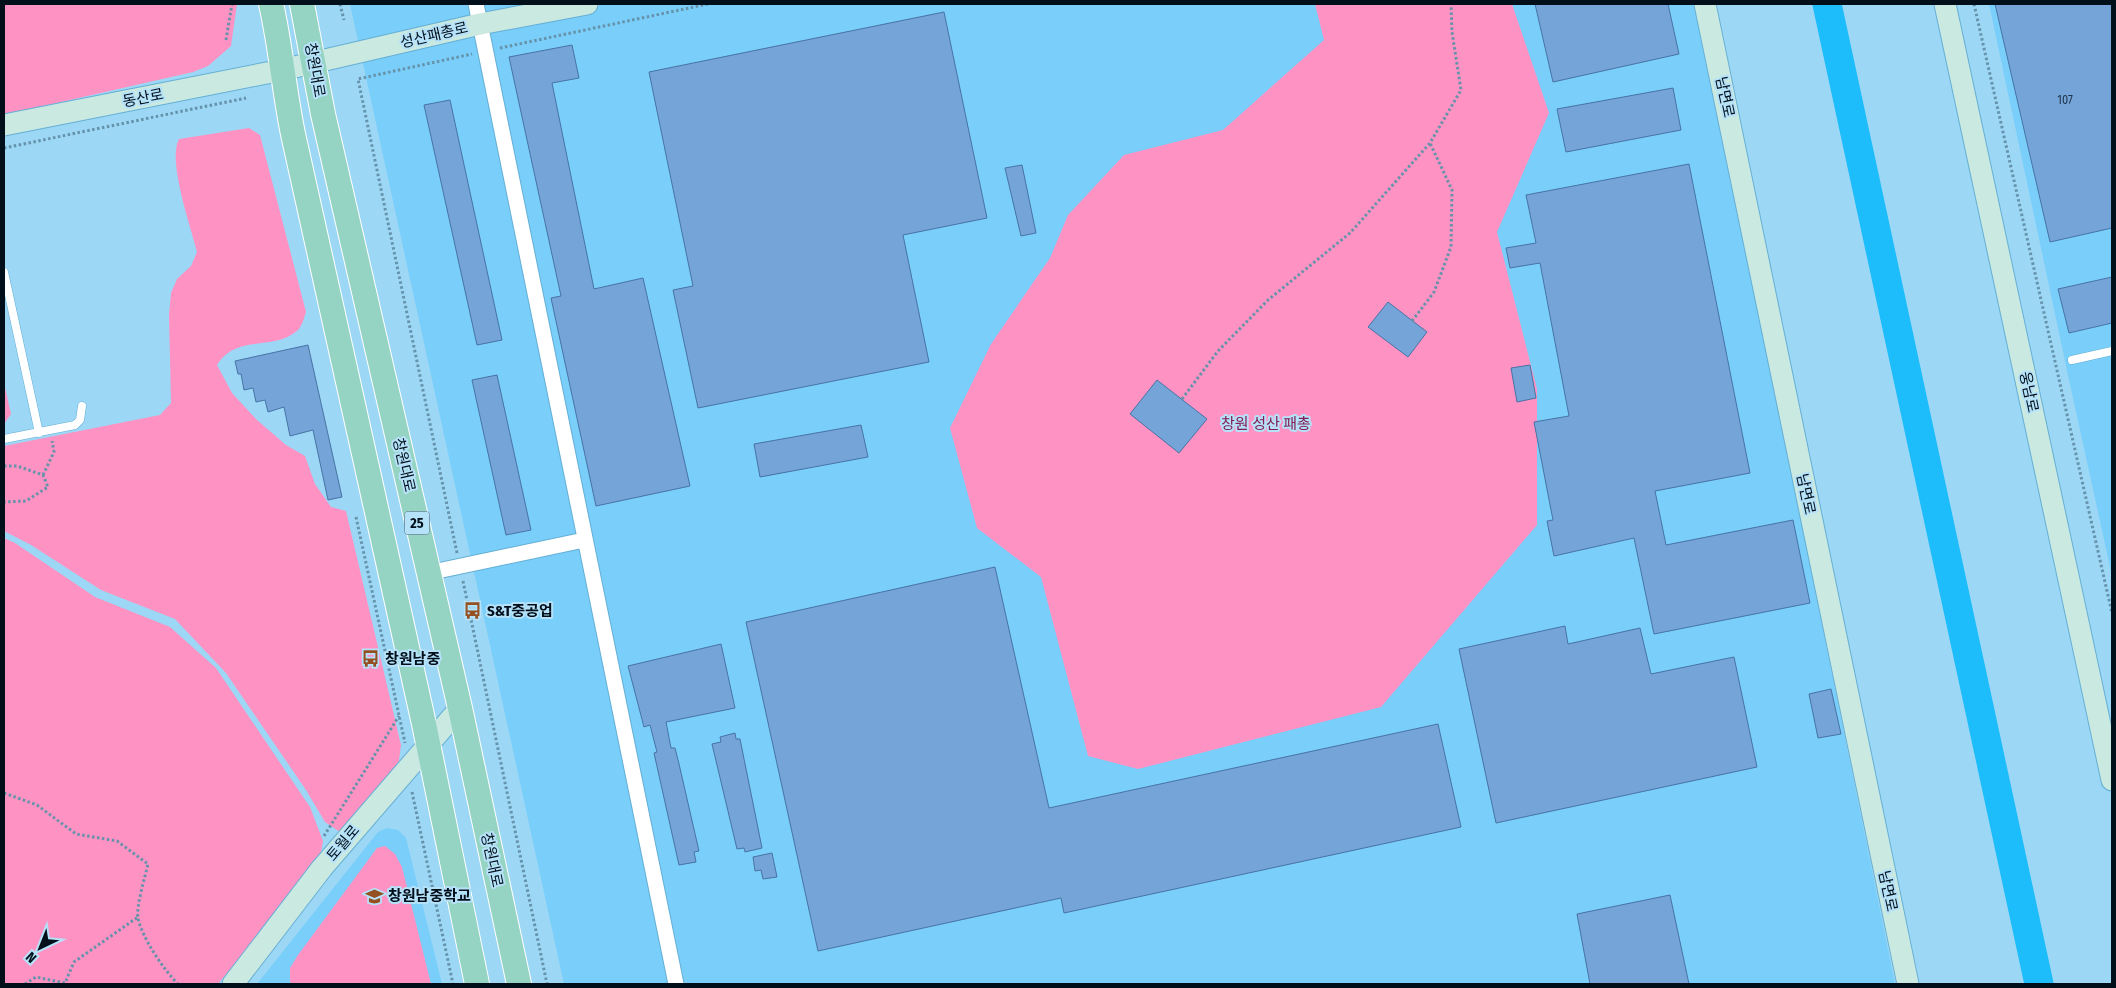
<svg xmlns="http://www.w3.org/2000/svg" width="2116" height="988" viewBox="0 0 2116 988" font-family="'Fira Sans Condensed','Noto Sans KR',sans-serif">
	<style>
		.built { fill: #79cefa }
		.green { fill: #fe93c3 }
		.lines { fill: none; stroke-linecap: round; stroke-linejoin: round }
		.river { stroke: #1dbcfa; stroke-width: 29 }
		.building { fill: #75a4d8; stroke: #4773a5 }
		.lane-casing { stroke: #65afd5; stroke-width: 9 }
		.street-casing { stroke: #65afd5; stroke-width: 17 }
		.secondary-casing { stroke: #65afd5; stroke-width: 23 }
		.primary-casing { stroke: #fff; stroke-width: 26 }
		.path { stroke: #6692aa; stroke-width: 3; stroke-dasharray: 2.5 2.5; stroke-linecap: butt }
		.lane { stroke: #fff; stroke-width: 8 }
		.street { stroke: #fff; stroke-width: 15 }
		.secondary { stroke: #cae9e0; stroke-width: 21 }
		.primary { stroke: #95d3c2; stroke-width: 24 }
		.labels { text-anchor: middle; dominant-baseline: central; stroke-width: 4; stroke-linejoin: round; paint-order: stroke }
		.number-label { font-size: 12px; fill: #1d344a }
		.shield { fill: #b6e2f9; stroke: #374e5d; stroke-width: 1 }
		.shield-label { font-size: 14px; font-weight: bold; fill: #000f1a }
		.street-label { font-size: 15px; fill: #000f1a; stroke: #b6e2f9 }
		.park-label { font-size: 15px; fill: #811e53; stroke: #b6e2f9 }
		.poi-label { font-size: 15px; font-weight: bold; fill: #000f1a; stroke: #b6e2f9; text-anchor: start }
	</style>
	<rect width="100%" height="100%" fill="#9cd7f6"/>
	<!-- built -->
	<path class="built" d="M350 4H1696L1895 984H564Z
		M1989 4H2112V576L2068 375Z
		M387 828 398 830 406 838 442 984H257L378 832Z"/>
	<!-- green -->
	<path class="green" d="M4 4H237L231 46 208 66 193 72 4 115Z
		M1315 4H1512L1549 113 1497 232 1537 389V525L1381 707 1138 769 1088 756 1041 577 977 528 950 428 991 344 1050 258 1068 215 1124 155 1223 130 1324 40Z
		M249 128 260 135 306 312C304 318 302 326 298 330 274 352 237 333 217 365L232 393 257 420 286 445 305 456 315 484 331 507 346 511 401 745 398 768 340 832 325 822 306 790 226 673 175 619 101 590 31 545 4 531V446L160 415 171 403 169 315 171 293 177 279 191 266 197 252C191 227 167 160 179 139Z
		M4 383 11 414 4 424Z
		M4 538 15 543 95 597 170 627 216 668 310 807 323 841 319 862 218 984H4Z
		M385 846 395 854 402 867 431 984H292L290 982V968L298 955 377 848Z"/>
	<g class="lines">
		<!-- river -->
		<path class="river" d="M1827 4 2039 984"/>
	</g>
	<!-- building -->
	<path class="building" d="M1535 4H1668L1679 54 1553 82Z
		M1995 4H2112V228L2050 242Z
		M944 12 987 218 903 235 929 362 698 408 673 290 693 286 649 72Z
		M572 45 579 78 552 83 594 289 643 278 690 486 596 506 551 298 561 296 509 57Z
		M1673 88 1681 130 1566 152 1557 109Z
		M450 100 502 340 477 345 424 105Z
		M1689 164 1750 473 1655 491 1666 545 1793 520 1810 603 1654 634 1634 538 1554 556 1547 521 1553 520 1534 422 1569 416 1540 263 1510 268 1506 248 1536 243 1526 195Z
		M1022 165 1036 233 1021 236 1005 168Z
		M2112 277V323L2069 333 2058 289Z
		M1388 302 1427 332 1408 357 1368 327Z
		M308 345 342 497 328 500 313 430 290 436 284 407 268 412 265 400 256 402 253 388 244 390 241 374H238L235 361Z
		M1530 365 1536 398 1517 402 1511 368Z
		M497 375 531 530 506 535 472 380Z
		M1157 380 1207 419 1179 453 1130 414Z
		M861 425 868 457 760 477 754 444Z
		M995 567 1049 808 1438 724 1461 827 1064 913 1061 898 818 951 746 622Z
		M1565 626 1568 644 1640 628 1651 674 1734 657 1757 767 1496 823 1459 649Z
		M721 644 735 708 666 722 671 748H675L679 764 699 851 694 852 696 862 679 865 654 753 657 752 650 725 644 727 628 666Z
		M1831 689 1841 734 1818 738 1809 694Z
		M735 733 736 739H740L762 848 745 852 744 848 737 849 712 744 721 742 720 737Z
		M772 853 777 877 763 879 761 870 755 871 753 857Z
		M1670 895 1689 984H1590L1577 914Z"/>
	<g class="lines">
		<defs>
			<path id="lane" d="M4 272 39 433
				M2072 360 2112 351
				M4 439 75 425 80 420 82 406"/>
			<path id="street" d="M476 4 676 984
				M428 573 584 540"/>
			<path id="secondary" d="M1705 4 1908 984
				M1945 4 2112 780
				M4 125 282 70 480 24 587 4
				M233 984 322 868 460 708"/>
			<path id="primary" d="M271 4C281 47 284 91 293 134L424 724 477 984
				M302 4 323 114 460 708 519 984"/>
		</defs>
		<!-- lane casing -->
		<use href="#lane" class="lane-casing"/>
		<!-- street casing -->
		<use href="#street" class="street-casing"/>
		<!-- secondary casing -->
		<use href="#secondary" class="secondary-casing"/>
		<!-- primary casing -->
		<use href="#primary" class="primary-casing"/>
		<!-- path -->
		<path class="path" d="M340 4 344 20
			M1974 4 2112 613
			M226 40 232 4
			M500 48 708 4
			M4 148 246 98
			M1412 321 1434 292 1451 247 1452 190 1430 143
			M1182 399 1218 351 1268 300 1350 233 1430 143 1461 90 1452 32 1451 4
			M4 466H17L43 475 48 487 26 501 4 502
			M43 475 54 452 52 441
			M356 517 405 743
			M457 553 358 79 472 54
			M463 581 547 984
			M412 792 453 984
			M4 793 37 805 76 834 117 841 148 864C145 877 136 906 138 918 142 938 164 970 178 984
			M324 836 399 716
			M25 984 36 977 65 983 74 962 138 917"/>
		<!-- lane -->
		<use href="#lane" class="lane"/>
		<!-- street -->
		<use href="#street" class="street"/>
		<!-- secondary -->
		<use href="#secondary" class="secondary"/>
		<!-- primary -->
		<use href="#primary" class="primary"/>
	</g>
	<!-- icons -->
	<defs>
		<symbol id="bus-bare" viewBox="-9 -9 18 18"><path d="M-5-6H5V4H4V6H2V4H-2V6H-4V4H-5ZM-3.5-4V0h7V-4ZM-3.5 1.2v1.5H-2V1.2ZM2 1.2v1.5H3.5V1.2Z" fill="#945021" stroke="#b6e2f9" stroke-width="2.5" paint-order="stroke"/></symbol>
		<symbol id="school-bare" viewBox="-9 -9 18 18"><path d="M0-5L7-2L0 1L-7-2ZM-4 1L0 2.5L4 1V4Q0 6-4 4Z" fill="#945021" stroke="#b6e2f9" stroke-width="2.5" paint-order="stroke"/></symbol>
	</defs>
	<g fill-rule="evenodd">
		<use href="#bus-bare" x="460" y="598" width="25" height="25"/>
		<use href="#bus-bare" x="358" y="646" width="25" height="25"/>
		<use href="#school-bare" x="362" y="884" width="25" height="25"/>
	</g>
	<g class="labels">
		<!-- number labels -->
		<g class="number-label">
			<text x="2065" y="100">107</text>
		</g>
		<!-- shield labels -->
		<rect class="shield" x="404.5" y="511.5" width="25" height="23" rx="4"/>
		<g class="shield-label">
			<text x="417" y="523">25</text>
		</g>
		<!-- street labels -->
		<g class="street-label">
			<text transform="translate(434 35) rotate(-13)">성산패총로</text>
			<text transform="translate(315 70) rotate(80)">창원대로</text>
			<text transform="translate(1725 97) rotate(78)">남면로</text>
			<text transform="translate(143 98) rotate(-11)">동산로</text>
			<text transform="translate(2029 392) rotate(78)">웅남로</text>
			<text transform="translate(404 465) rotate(77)">창원대로</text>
			<text transform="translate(1806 494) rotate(78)">남면로</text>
			<text transform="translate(343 843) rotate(-50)">토월로</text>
			<text transform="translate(492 860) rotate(78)">창원대로</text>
			<text transform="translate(1888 891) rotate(78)">남면로</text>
		</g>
		<!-- park labels -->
		<g class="park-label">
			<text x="1266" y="424">창원 성산 패총</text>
		</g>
		<!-- poi labels -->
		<g class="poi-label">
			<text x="487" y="611">S&amp;T중공업</text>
			<text x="385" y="659">창원남중</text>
			<text x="388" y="896">창원남중학교</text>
		</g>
	</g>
	<!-- border -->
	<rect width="2116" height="988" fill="none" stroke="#000f1a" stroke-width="10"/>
	<!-- north arrow -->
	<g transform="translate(40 948) rotate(223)" stroke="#b6e2f9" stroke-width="4" paint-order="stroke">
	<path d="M0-4L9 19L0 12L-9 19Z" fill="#000f1a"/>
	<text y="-8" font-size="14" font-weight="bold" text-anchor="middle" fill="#000f1a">N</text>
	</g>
</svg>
